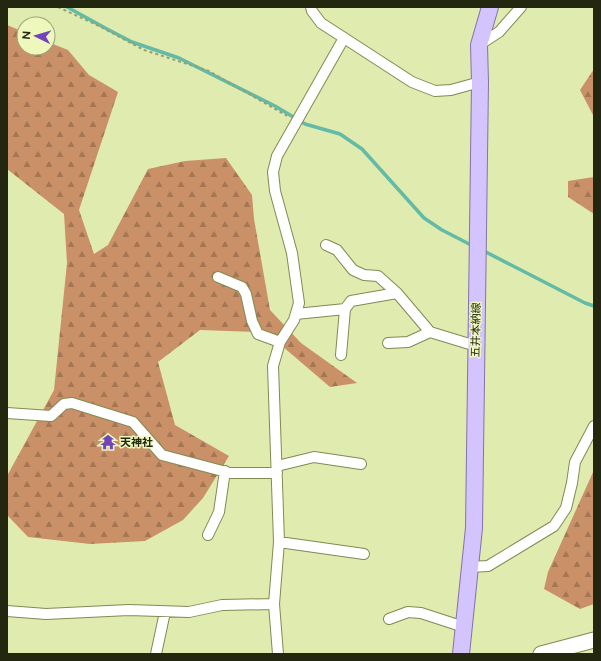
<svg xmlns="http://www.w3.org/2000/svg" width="601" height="661" viewBox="0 0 601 661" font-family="Figtree,'Noto Sans JP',sans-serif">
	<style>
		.forest { fill: url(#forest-firs) }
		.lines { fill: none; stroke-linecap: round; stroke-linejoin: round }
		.stream { stroke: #63baa6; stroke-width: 3.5 }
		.street-casing { stroke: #818a53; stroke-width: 12 }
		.secondary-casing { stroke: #818a53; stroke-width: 17 }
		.primary-casing { stroke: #8473a9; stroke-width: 18 }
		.path { stroke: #979f72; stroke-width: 2; stroke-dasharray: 3 3; stroke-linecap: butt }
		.street { stroke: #fff; stroke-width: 10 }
		.secondary { stroke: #fff; stroke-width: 15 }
		.primary { stroke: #d4c4fd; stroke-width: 16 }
		.labels { text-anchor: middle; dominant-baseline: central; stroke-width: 3; stroke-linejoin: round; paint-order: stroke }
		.street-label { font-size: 11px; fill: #242710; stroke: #eef8bd }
		.poi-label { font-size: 11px; font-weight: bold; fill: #242710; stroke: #eef8bd; text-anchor: start }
	</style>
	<defs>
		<pattern id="forest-firs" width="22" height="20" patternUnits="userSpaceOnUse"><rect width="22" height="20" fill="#ca9067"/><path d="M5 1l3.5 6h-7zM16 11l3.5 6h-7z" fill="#a47653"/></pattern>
	</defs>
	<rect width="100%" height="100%" fill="#e0ebb0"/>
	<!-- forest -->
	<path class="forest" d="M7 25 24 32V48H48V42L68 50 89 75 118 92 79 210 94 254 108 245 148 169 185 161 226 158 252 195 254 219 270 310 301 343 357 383 330 387 275 340 256 332 200 330 158 362 175 425 229 456 203 498 183 520 145 541 90 544 28 537 7 515V476L54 390 67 263 64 214 7 169Z
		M594 69V117L580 90Z
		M594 177V214L568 197V181Z
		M594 470V604L580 609 544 589 548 572Z"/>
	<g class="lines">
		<!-- stream -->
		<path class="stream" d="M67 7 107 29 132 42 179 58 275 106 305 124 340 134 362 149 424 218 442 230 473 246
			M482 250 585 303 594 306"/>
		<defs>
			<path id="street" d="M311 7 312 11 321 23 412 82 435 91 451 90 480 82
				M479 45 499 32 521 7
				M326 245 337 250 353 270 364 275 378 276 397 293
				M218 277 242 287 246 294 252 321 258 334 280 342
				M296 314 345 309
				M388 343 408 342 430 332
				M341 355 345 309 351 301 397 293 430 332 476 346
				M7 413 51 416 64 404 72 403 133 422 162 455 230 473H277
				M277 466 314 457 361 464
				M208 535 219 512 225 471
				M279 542 364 554
				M470 567 488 566 554 526 566 508 572 483 575 462 594 426
				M7 611 46 614 129 610 189 612 222 605 274 604
				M389 619 408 612 421 613 464 627
				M156 654 165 612
				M278 654 274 604 279 542 273 366 280 342 294 320 299 303 292 253 275 191 273 172 277 156 344 38"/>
			<path id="secondary" d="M541 654 594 640"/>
			<path id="primary" d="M461 654 474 528 480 82 479 45 490 7"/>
		</defs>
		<!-- street casing -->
		<use href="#street" class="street-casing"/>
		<!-- secondary casing -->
		<use href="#secondary" class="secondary-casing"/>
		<!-- primary casing -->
		<use href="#primary" class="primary-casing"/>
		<!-- path -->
		<path class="path" d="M58 7 101 27 144 50 209 71 287 116"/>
		<!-- street -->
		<use href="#street" class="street"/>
		<!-- secondary -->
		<use href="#secondary" class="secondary"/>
		<!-- primary -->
		<use href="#primary" class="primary"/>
	</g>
	<!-- icons -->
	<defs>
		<symbol id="temple-bare" viewBox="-9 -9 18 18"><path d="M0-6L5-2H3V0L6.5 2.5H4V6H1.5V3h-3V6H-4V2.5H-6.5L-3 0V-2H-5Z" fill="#7144bc" stroke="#eef8bd" stroke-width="2.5" paint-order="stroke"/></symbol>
	</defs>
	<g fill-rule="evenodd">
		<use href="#temple-bare" x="97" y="431" width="22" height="22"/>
	</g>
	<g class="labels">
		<!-- street labels -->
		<g class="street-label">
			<text transform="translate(476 330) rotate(-89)">五井本納線</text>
		</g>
		<!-- poi labels -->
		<g class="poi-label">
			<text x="120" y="442">天神社</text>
		</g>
	</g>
	<!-- border -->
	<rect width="601" height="661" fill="none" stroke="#242710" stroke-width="16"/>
	<!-- north arrow -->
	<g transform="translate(36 36) rotate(275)"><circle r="19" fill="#eef8bd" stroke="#9da478"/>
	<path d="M0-3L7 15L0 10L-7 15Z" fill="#7144bc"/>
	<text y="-6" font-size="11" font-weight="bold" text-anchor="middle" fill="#242710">N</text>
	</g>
</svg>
